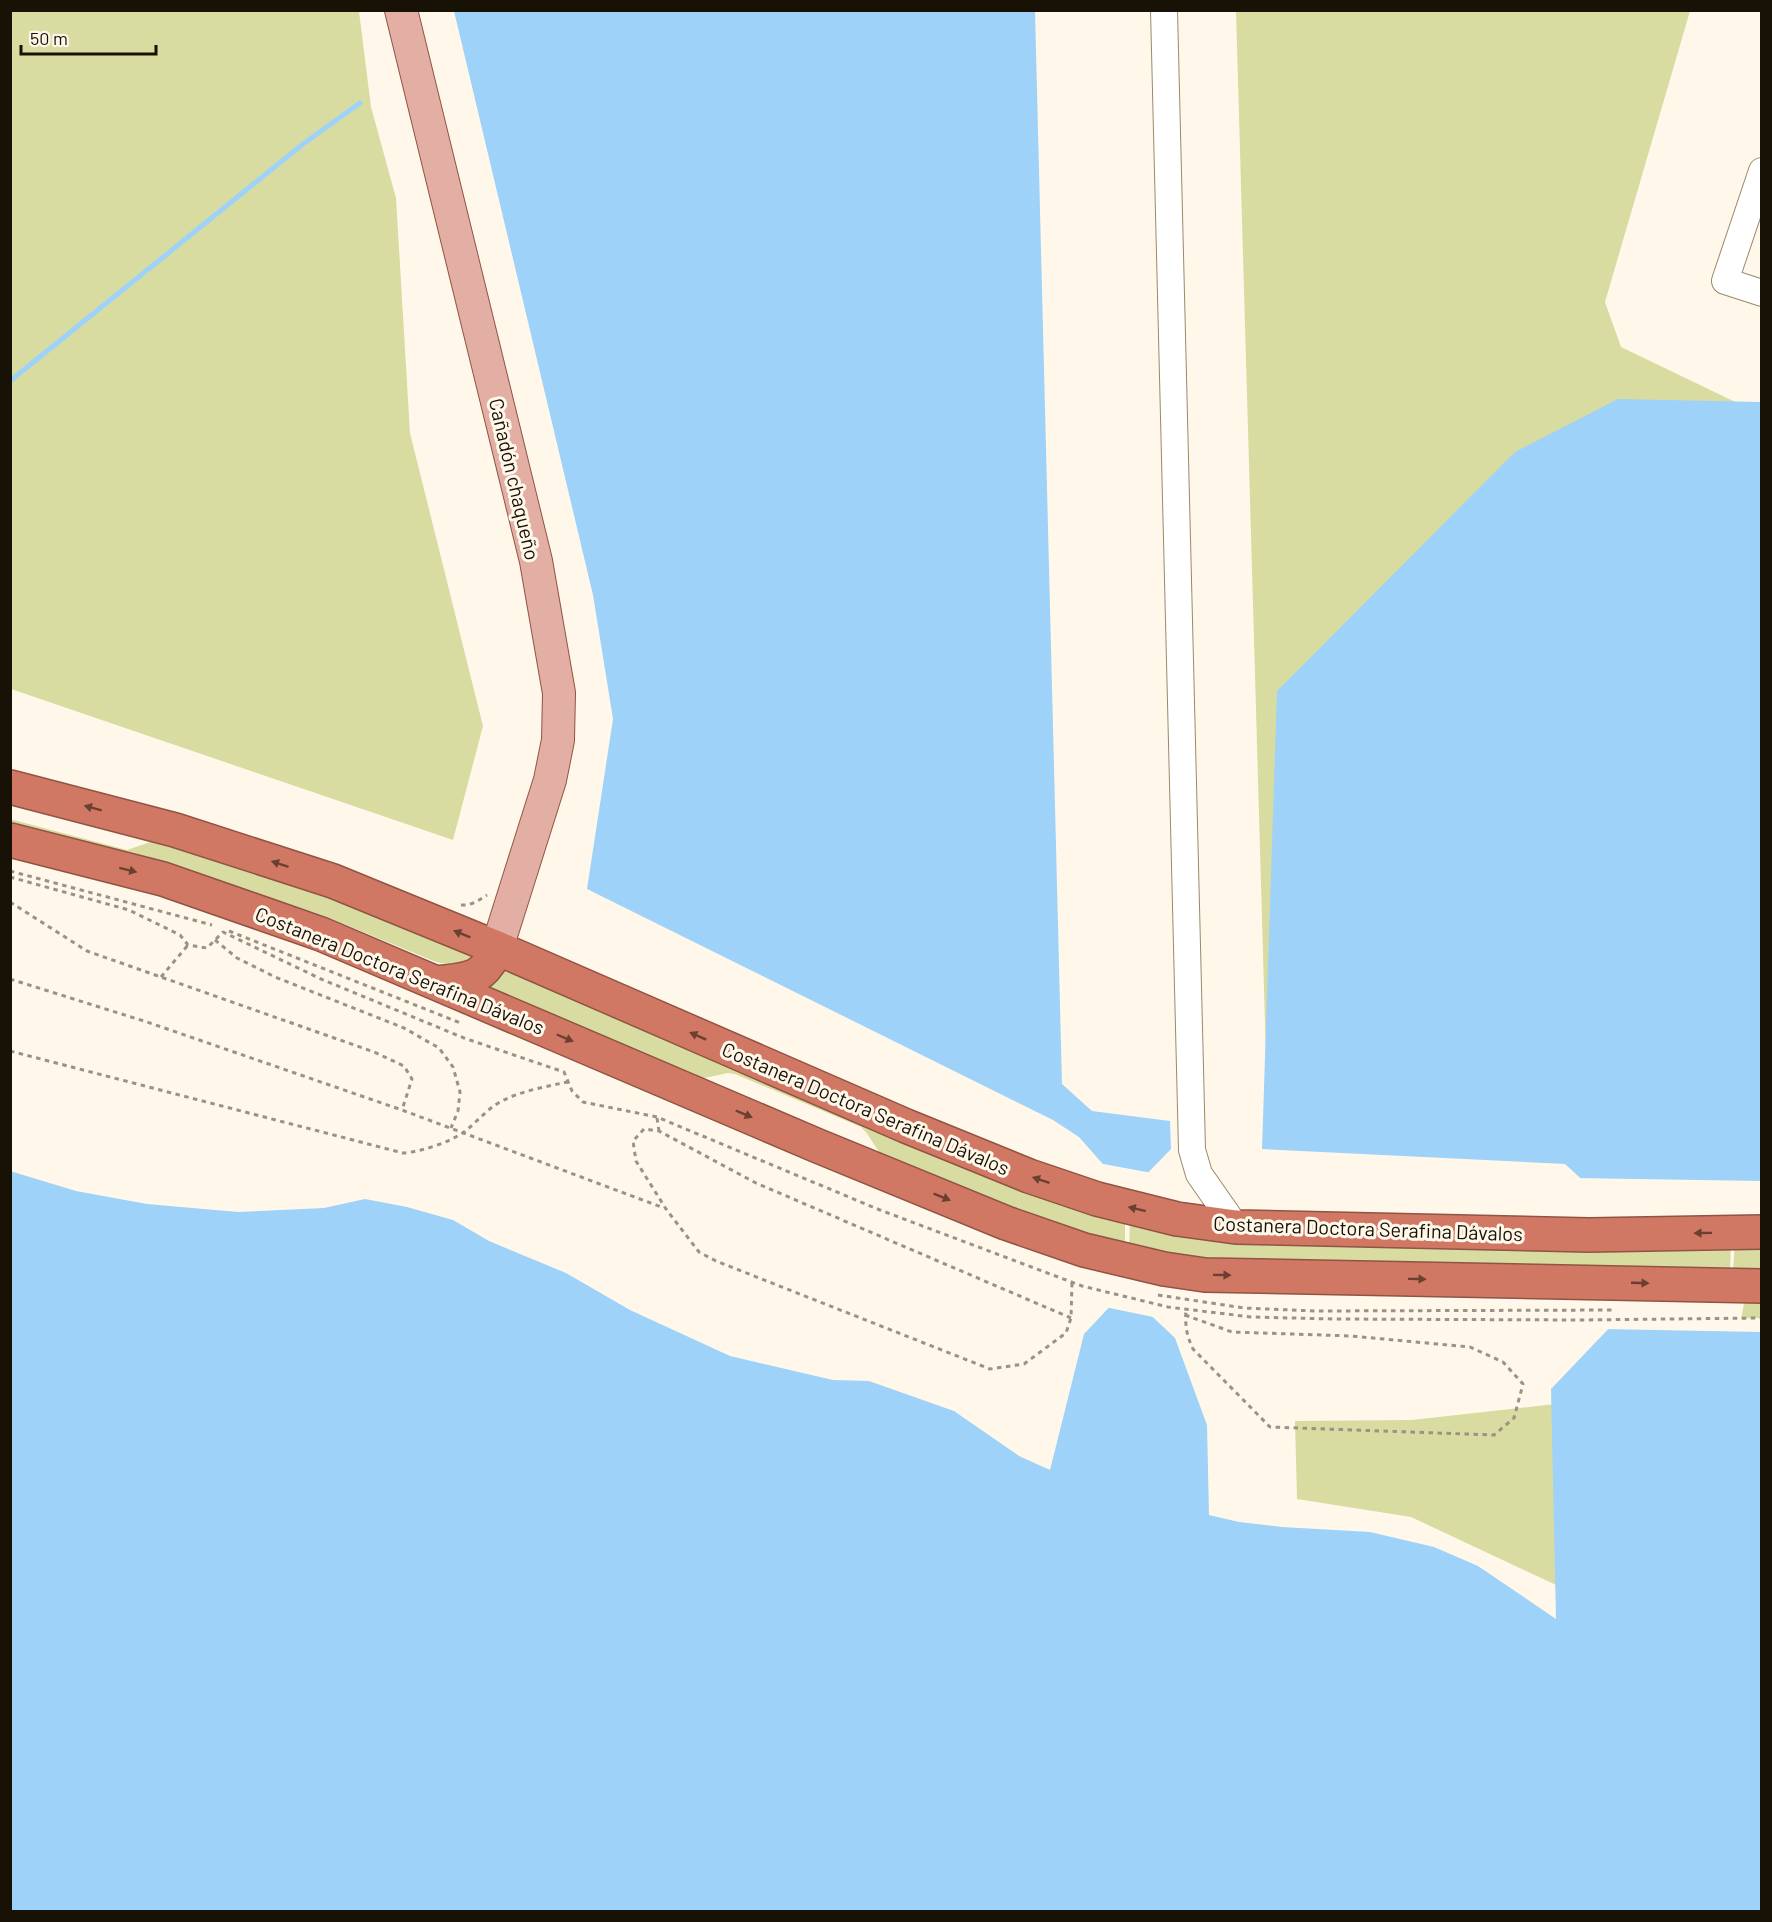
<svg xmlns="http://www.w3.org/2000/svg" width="1772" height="1922" viewBox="0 0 1772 1922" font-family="Barlow,sans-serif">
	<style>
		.green { fill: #d8dca1 }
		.water { fill: #9ed2f9 }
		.pier { fill: #fff8ea }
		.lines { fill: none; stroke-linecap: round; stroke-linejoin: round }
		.stream { stroke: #9ed2f9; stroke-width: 5 }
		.minor-casing { stroke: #9a8969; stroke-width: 28 }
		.major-casing { stroke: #905444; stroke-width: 34 }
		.highway-casing { stroke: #905444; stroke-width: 36 }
		.path { stroke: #999285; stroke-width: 3; stroke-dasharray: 4.5 4.5; stroke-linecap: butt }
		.minor { stroke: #fff; stroke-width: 26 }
		.major { stroke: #e3aea3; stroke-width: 32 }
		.highway { stroke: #d17865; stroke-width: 33 }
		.oneway { fill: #6b4031 }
		.labels { text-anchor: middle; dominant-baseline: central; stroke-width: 6; stroke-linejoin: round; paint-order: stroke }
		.street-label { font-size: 20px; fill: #181206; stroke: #fff8ea }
	</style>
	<rect width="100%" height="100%" fill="#fff8ea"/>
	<!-- green -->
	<path class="green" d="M11 10 359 11 371 107 396 198 410 433 483 726 453 840 11 689Z
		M1236 11H1690L1605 302 1621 347 1754 411 1268 1129Z
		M10 819 127 850 159 839 328 895 480 957C464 963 453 966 436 962L322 915 261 895 98 849 11 828Z
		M506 968 1125 1217V1248L1063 1232 883 1158 866 1132 861 1127 735 1074 728 1073 695 1080 483 988Z
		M1761 1217V1681L1411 1517 1297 1499 1295 1421 1412 1420 1565 1403 1740 1324 1750 1272H1733L1735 1240Z
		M1130 1219 1731 1240 1730 1273 1288 1271 1129 1249Z"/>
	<!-- water -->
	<path class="water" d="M454 11H1035L1062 1084 1092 1111 1170 1121 1171 1149 1138 1183 1116 1179 1079 1137 1053 1120 587 889 613 719 593 595Z
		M1618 399 1761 402V1204L1612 1207 1565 1164 1262 1149 1277 691 1515 452Z
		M10 1171 76 1191 147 1204 238 1212 324 1208 365 1199 407 1207 453 1220 489 1241 566 1273 630 1310 730 1356 833 1380 869 1381 954 1411 1019 1456 1050 1470 1084 1334 1116 1300 1139 1304 1175 1338 1207 1425 1209 1515 1239 1522 1282 1527 1370 1532 1434 1547 1478 1566 1556 1619 1551 1389 1614 1323 1761 1321V1911H11Z"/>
	<!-- pier -->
	<path class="pier" d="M1098 1163 1152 1173 1138 1186 1115 1182Z
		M1575 1178 1761 1181 1762 1207 1611 1210Z
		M1115 1297 1141 1301 1158 1318 1105 1307Z
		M1761 1318V1332L1603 1329 1613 1320Z"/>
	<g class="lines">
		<!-- stream -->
		<path class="stream" d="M10 381 303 144 360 103"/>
		<defs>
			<path id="minor" d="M1164 10 1192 1150 1199 1174 1236 1227
				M1762 171 1725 281 1762 293"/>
			<path id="major" d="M401 10 536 561 559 693 558 740 550 780 497 948"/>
			<path id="highway" d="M10 787 175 830 333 881 497 948 906 1126 1029 1176 1097 1199 1177 1219 1236 1227 1589 1235 1762 1232
				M10 840 163 879 321 934 818 1146 1006 1223 1084 1250 1164 1269 1205 1275 1762 1286
				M437 983C469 979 483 981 497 948"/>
		</defs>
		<!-- minor casing -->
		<use href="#minor" class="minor-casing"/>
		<!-- major casing -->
		<use href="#major" class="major-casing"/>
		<!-- highway casing -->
		<use href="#highway" class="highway-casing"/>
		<!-- path -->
		<path class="path" d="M10 871 212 925
			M10 877 129 910 180 935 188 945 207 948 223 932 321 979 464 1038 564 1072 572 1091 583 1102 657 1117 880 1210 1082 1286 1168 1307 1251 1317 1333 1319 1580 1320 1762 1318
			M10 902 87 951 374 1052 404 1066 412 1079 402 1110
			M461 905C471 906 479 900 487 895
			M229 931 463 1024
			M215 940 237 958 275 977 404 1028 439 1048 453 1067 460 1092 458 1111 451 1128
			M161 977 188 945
			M10 979 147 1022 402 1110 664 1208
			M10 1051 403 1153C421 1152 450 1142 464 1132 477 1122 486 1110 500 1102 520 1091 545 1087 567 1082
			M657 1118 659 1131
			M1158 1295 1244 1308 1315 1311 1616 1310
			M1185 1315 1232 1332 1351 1336 1470 1347 1503 1362 1523 1384 1514 1418 1494 1435 1270 1427 1193 1349C1186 1334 1185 1325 1186 1308
			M1071 1318 756 1183 659 1131 644 1129 633 1141 636 1161 666 1209 699 1252 716 1261 990 1369 1024 1364 1066 1333 1071 1318 1072 1282"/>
		<!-- minor -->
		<use href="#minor" class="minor"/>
		<!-- major -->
		<use href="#major" class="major"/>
		<!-- highway -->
		<use href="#highway" class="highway"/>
	</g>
	<!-- one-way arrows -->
	<defs><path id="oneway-solid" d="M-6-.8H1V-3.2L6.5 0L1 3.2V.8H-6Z" transform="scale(1.5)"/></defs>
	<g class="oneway">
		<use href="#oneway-solid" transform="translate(93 808) rotate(-165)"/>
		<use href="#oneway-solid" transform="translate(280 864) rotate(-162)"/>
		<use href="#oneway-solid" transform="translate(128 870) rotate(14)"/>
		<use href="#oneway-solid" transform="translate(462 934) rotate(-158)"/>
		<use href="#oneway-solid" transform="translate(698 1036) rotate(-156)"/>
		<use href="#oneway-solid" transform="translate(565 1038) rotate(23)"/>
		<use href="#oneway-solid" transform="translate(744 1114) rotate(23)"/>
		<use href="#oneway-solid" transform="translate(1041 1180) rotate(-162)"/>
		<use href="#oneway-solid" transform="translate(942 1197) rotate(22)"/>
		<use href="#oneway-solid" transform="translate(1137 1209) rotate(-166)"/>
		<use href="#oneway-solid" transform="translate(1703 1233) rotate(179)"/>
		<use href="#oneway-solid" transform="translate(1222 1275) rotate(1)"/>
		<use href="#oneway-solid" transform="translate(1417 1279) rotate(1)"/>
		<use href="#oneway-solid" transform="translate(1640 1283) rotate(2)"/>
	</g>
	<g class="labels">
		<!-- street labels -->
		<g class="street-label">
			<text transform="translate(515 479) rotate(77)">Cañadón chaqueño</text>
			<text transform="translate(400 970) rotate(22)">Costanera Doctora Serafina Dávalos</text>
			<text transform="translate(866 1108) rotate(23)">Costanera Doctora Serafina Dávalos</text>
			<text transform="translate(1368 1228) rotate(2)">Costanera Doctora Serafina Dávalos</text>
		</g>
	</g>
	<!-- border -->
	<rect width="1772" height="1922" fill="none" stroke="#181206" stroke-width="24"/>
	<!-- scale -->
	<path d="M21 45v9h135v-9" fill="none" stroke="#181206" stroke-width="3"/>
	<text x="30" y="45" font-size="18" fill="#181206" stroke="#fff8ea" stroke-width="4.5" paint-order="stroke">50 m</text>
</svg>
